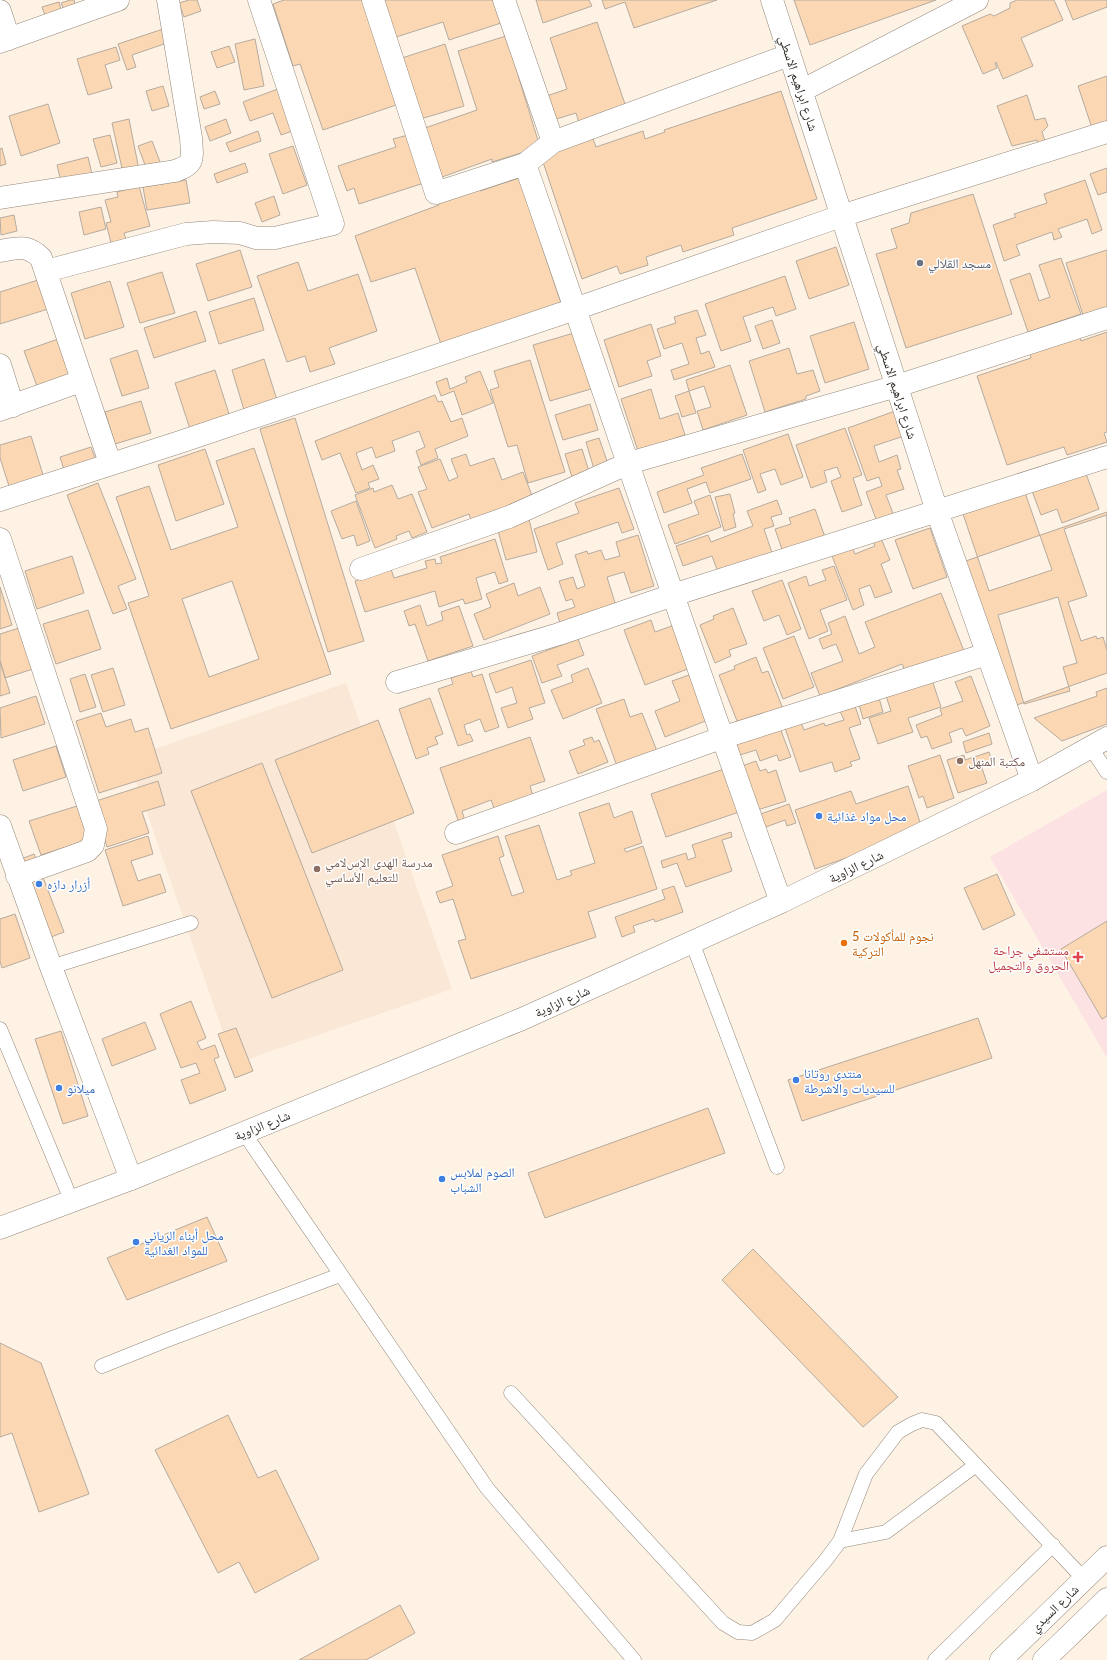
<svg xmlns="http://www.w3.org/2000/svg" width="1107" height="1660" viewBox="0 0 1107 1660" font-family="Lato,'Noto Naskh Arabic',sans-serif">
	<style>
		.built { fill: #fae7d5 }
		.medical { fill: #fde2e4 }
		.building { fill: #fbd8b3; stroke: #b6ab9f; fill-rule: evenodd }
		.lines { fill: none; stroke-linecap: round; stroke-linejoin: round }
		.lane-casing { stroke: #92877b; stroke-width: 15 }
		.street-casing { stroke: #92877b; stroke-width: 23 }
		.secondary-casing { stroke: #92877b; stroke-width: 23 }
		.lane { stroke: #fff; stroke-width: 14 }
		.street { stroke: #fff; stroke-width: 22 }
		.secondary { stroke: #fff; stroke-width: 22 }
		.worship-dot { fill: #6b7280; stroke: #fff; stroke-width: 1.5 }
		.education-dot { fill: #8d6e63; stroke: #fff; stroke-width: 1.5 }
		.shop-dot { fill: #3f7fe0; stroke: #fff; stroke-width: 1.5 }
		.food-dot { fill: #e8710a; stroke: #fff; stroke-width: 1.5 }
		.health-dot { fill: #e0444e; stroke: #fff; stroke-width: 1.5 }
		.labels { text-anchor: middle; dominant-baseline: central; stroke-width: 3; stroke-linejoin: round; paint-order: stroke }
		.street-label { font-size: 13px; fill: #2e2924; stroke: #fff }
		.worship-label { font-size: 13px; fill: #5b616d; stroke: #fff; text-anchor: start }
		.education-label { font-size: 13px; fill: #785e54; stroke: #fff; text-anchor: start }
		.shop-label { font-size: 13px; fill: #366cbe; stroke: #fff; text-anchor: start }
		.food-label { font-size: 13px; fill: #c56008; stroke: #fff; text-anchor: start }
		.health-label { font-size: 13px; fill: #be3a42; stroke: #fff; text-anchor: end }
	</style>
	<rect width="100%" height="100%" fill="#fef2e5"/>
	<!-- built -->
	<path class="built" d="M346 683 452 989 234 1064 128 758Z"/>
	<!-- medical -->
	<path class="medical" d="M1107 790V1058L990 857Z"/>
	<!-- building -->
	<path class="building" d="M70 0H74L76 8 65 12 61 3Z
		M189 0H197L201 11 184 17 179 3Z
		M284 0H363L399 104 323 130 300 64 293 66 273 4Z
		M381 0H493L501 23 449 40 443 22 393 38Z
		M536 0H589L592 6 543 23Z
		M602 0H717L634 28 625 2 605 9Z
		M794 0H936L810 45Z
		M1017 0H1054L1063 20 1021 38 1033 66 1003 79 996 62 995 63 997 68 983 74 962 26 990 14 994 16 1010 8V3Z
		M1065 0H1107V7L1073 20Z
		M59 2 61 10 45 15 42 7Z
		M597 22 627 110 580 126 576 113 550 121 541 98 567 89 550 38Z
		M163 29 167 43 132 55 136 67 127 70 118 44Z
		M506 36 540 147 492 162V159L442 177 425 128 477 110 458 51Z
		M255 39 264 86 244 90 235 44Z
		M445 44 464 106 417 120 399 59Z
		M229 46 235 62 217 68 211 52Z
		M116 47 120 60 105 65 112 88 88 95 77 59Z
		M1107 76V123L1092 128 1078 86Z
		M163 86 169 106 152 111 146 91Z
		M283 87 298 129 281 135 273 113 250 121 243 102Z
		M215 91 220 104 204 109 200 97Z
		M781 91 817 199 732 228 734 235 683 252 681 245 646 257 648 265 620 274 617 266 582 279 540 153 592 136 596 147 643 131 645 139 665 132 664 130Z
		M1027 95 1035 120 1045 118 1048 126 1042 132 1046 144 1039 147 1037 140 1012 146 997 106Z
		M48 104 60 143 21 156 9 116Z
		M129 119 139 170 123 173 112 123Z
		M226 119 231 133 210 141 205 127Z
		M258 131 261 141 230 152 226 143Z
		M110 135 117 163 101 167 93 139Z
		M408 135 424 183 359 204 354 188 347 191 338 166 396 147 393 139Z
		M152 141 162 167 148 173 138 146Z
		M293 146 307 185 283 194 269 154Z
		M2 148 6 164 0 166V149Z
		M88 157 92 174 61 182 57 165Z
		M245 163 248 172 217 183 214 174Z
		M1107 168V192L1098 195 1090 174Z
		M519 178 562 306 442 347 415 268 371 282 355 236 439 205 436 198 478 185 480 191Z
		M186 180 190 203 147 210 143 187Z
		M1085 180 1102 230 1092 234 1087 219 1058 229 1062 237 1054 240 1052 232 1016 245 1020 255 1004 261 993 225 1016 217 1014 214 1047 203 1044 194Z
		M139 186 150 226 124 233 127 243 112 247 106 223 111 222 105 200 118 197 117 192Z
		M973 194 1012 314 906 348 876 254 897 248 891 229 909 223 911 213Z
		M274 196 280 215 262 222 255 203Z
		M101 207 106 229 84 235 79 212Z
		M14 215 17 231 1 235 0 218Z
		M836 247 849 285 809 299 796 261Z
		M240 250 252 287 208 301 196 264Z
		M1107 250V314L1085 321 1066 263Z
		M1061 258 1081 314 1028 332 1010 280 1030 273 1039 301 1050 297 1039 265Z
		M298 262 308 291 358 274 377 331 329 348 335 364 310 372 305 356 287 362 257 276Z
		M162 272 175 313 140 323 127 283Z
		M785 276 796 309 776 316 773 307 743 317 751 341 721 351 705 304Z
		M38 280 48 309 0 324V292Z
		M110 281 124 327 85 339 71 293Z
		M254 298 264 330 219 344 209 312Z
		M697 310 706 335 696 338 701 354 709 351 715 367 674 380 671 370 689 364 682 343 664 349 657 329 676 323 674 317Z
		M196 311 206 341 154 358 144 328Z
		M772 320 780 343 763 349 755 326Z
		M854 322 869 369 825 383 810 336Z
		M651 324 661 356 647 361 652 376 619 387 604 340Z
		M1078 332 1081 341 1107 332V432L1104 433 1107 442 1067 455 1064 447 1007 465 977 376 1031 358 1028 348Z
		M574 333 591 389 550 401 533 345Z
		M58 339 71 374 37 386 24 351Z
		M789 348 797 374 813 370 820 391 806 396V399L765 412 749 361Z
		M137 350 149 388 122 396 110 359Z
		M264 359 277 400 244 410 232 370Z
		M530 360 565 472 528 483 517 445 508 447 490 390 499 387 494 371Z
		M730 365 747 415 703 430 697 411 711 407 704 386 689 391 686 380Z
		M215 370 230 417 190 429 175 383Z
		M480 371 493 403 462 415 454 391 441 396 436 382 447 378 450 389 467 382 465 377Z
		M651 389 660 419 678 413 685 435 638 451 621 399Z
		M689 391 696 413 682 417 675 396Z
		M435 395 438 402 442 401 451 422 462 418 468 436 435 449 438 458 421 465 416 451 425 447 419 431 392 441 395 451 376 458 372 447 356 453 362 470 373 465 379 479 368 483 370 488 356 493 340 453 322 460 315 441Z
		M141 401 151 433 115 444 105 412Z
		M590 404 598 430 563 440 555 415Z
		M895 411 904 436 874 446 879 462 897 455 901 469 897 470 904 489 886 495 894 516 877 522 866 492 882 486 879 477 867 481 848 428Z
		M295 418 364 641 328 652 260 429Z
		M845 428 862 475 853 478 862 505 842 512 831 481 841 477 837 467 824 471 827 482 811 488 796 445Z
		M788 434 803 477 781 485 775 469 760 474 766 490 758 493 743 450Z
		M31 436 44 478 10 489 0 458V445Z
		M599 438 608 464 594 469 586 442Z
		M91 447 98 466 66 476 60 457Z
		M254 448 331 674 171 729 128 603 149 596 116 497 149 486 171 550 238 527 216 461ZM232 581 259 659 209 677 182 599Z
		M205 449 224 504 176 521 158 465Z
		M582 449 591 478 574 484 565 454Z
		M466 454 470 466 494 458 502 480 523 472 534 501 472 524 469 514 432 528 418 492 427 489 418 467 440 459 449 481 458 477 451 459Z
		M742 454 751 479 710 493 706 482 687 489 692 503 664 513 657 492 704 475 701 468Z
		M1085 471 1099 509 1062 523 1057 509 1041 515 1032 491Z
		M98 483 136 579 118 586 127 609 113 614 67 495Z
		M392 485 398 499 412 494 427 532 412 538 409 531 396 536 397 539 375 548 355 495 373 488 374 492Z
		M1023 487 1052 570 989 591 961 508Z
		M619 488 634 529 622 533 618 522 556 543 563 564 548 570 534 529 579 513 575 503Z
		M730 494 735 513 733 514 736 527 724 531 715 497Z
		M710 495 721 527 675 544 668 525 699 514 694 501Z
		M777 500 782 514 771 517 774 526 764 529 772 553 718 572 712 556 683 566 676 546 708 535 711 542 753 526 747 511Z
		M356 501 370 541 357 546 354 535 342 539 331 511Z
		M815 509 826 540 784 555 775 529 791 524 789 518Z
		M1107 512V673L1011 707 960 563Z
		M1107 515V650L1103 637 1097 639 1096 636 1081 641 1068 602 1087 596 1064 529Z
		M529 519 537 552 506 560 497 527Z
		M930 528 947 577 913 589 895 540Z
		M878 531 890 560 881 564 892 592 875 598 870 585 859 589 864 605 853 610 829 548 849 540 855 554 875 546 870 534Z
		M638 535 654 586 631 593 624 572 607 577 616 606 562 630 557 613 575 607 572 599 566 601 559 581 573 577 577 589 585 586 575 555 587 551 588 554 601 550 605 560 620 556 616 542Z
		M495 539 508 581 499 584 495 572 476 578 482 599 465 604 463 599 439 607 435 591 365 612 355 581 391 569 394 578 427 568 425 561 435 559 436 564 442 563 440 557Z
		M72 556 84 593 37 609 25 571Z
		M834 566 847 600 820 610 828 631 809 639 788 583 806 576 809 586 826 580 822 570Z
		M782 580 801 629 787 635 779 615 764 621 752 591Z
		M514 583 518 596 540 587 550 614 484 640 474 614 491 607 486 594Z
		M0 587 12 625 0 629Z
		M941 593 966 656 908 678 902 664 820 696 811 673 843 661 836 644 823 649 819 639 832 634 828 623 845 616 859 654 875 647 865 622Z
		M1058 597 1077 663 1063 667 1070 691 1024 704 998 615Z
		M420 605 427 626 443 620 441 612 459 606 473 646 428 661 415 624 409 626 404 611Z
		M733 608 747 644 729 650 731 656 715 663 700 625 714 619 713 616Z
		M88 610 101 649 56 664 43 624Z
		M651 620 655 632 677 624 693 667 645 685 624 630Z
		M19 628 33 669 5 678 0 661V634Z
		M794 636 814 687 783 699 763 648Z
		M578 639 584 655 557 665 562 676 542 683 532 656Z
		M756 657 762 673 768 671 783 709 739 726 719 675 735 669 734 666Z
		M531 660 545 703 529 708 533 719 508 728 501 708 517 703 512 687 496 693 489 674Z
		M0 661 10 693 0 696Z
		M113 668 125 705 103 712 91 675Z
		M588 668 602 703 563 719 551 690 573 682 571 675Z
		M471 671 473 677 482 674 499 727 485 732 480 719 464 725 467 735 470 734 473 741 458 746 438 689 453 684 451 678Z
		M695 673 713 718 665 737 655 711 680 701 672 681Z
		M85 674 96 707 80 712 70 679Z
		M971 676 990 726 966 736 962 728 949 733 952 742 932 749 927 736 921 738 916 725 942 715 940 709 963 701 955 682Z
		M932 680 941 707 908 718 913 732 878 744 869 718 891 711 886 696Z
		M1107 688V724L1062 741 1034 718 1097 696 1096 692Z
		M36 696 45 724 1 738 0 708Z
		M430 698 443 734 435 737 438 744 427 748 429 754 416 759 399 709Z
		M879 698 883 712 863 719 859 704Z
		M624 699 630 717 642 713 657 751 617 766 596 709Z
		M855 706 861 724 849 728 860 759 850 762 852 766 835 772 832 762 800 772 784 725 800 720 804 730 824 723 825 726 844 720 840 711Z
		M101 713 106 727 131 719 135 732 148 728 162 773 99 793 76 721Z
		M378 720 414 813 312 853 275 760Z
		M780 728 791 757 779 761 777 755 760 761 756 750 740 755 736 743Z
		M989 733 992 744 966 753 963 742Z
		M530 737 545 781 530 786 533 796 497 816 491 800 462 811 465 821 459 823 440 768Z
		M592 737 594 742 599 740 608 762 578 774 569 751 585 745 583 740Z
		M56 746 66 777 23 791 13 760Z
		M989 752 992 761 981 765 987 783 958 793 947 760 964 755 965 760Z
		M940 755 954 798 927 808 923 796 919 798 908 766Z
		M756 761 760 771 766 769 768 773 776 770 786 801 754 811 739 767Z
		M262 763 343 970 272 998 191 791Z
		M724 769 739 812 666 837 651 794Z
		M158 781 165 805 142 812 149 833 107 847 93 802Z
		M908 786 923 831 815 869 795 810 851 791 856 804Z
		M609 803 614 818 632 811 642 843 624 849 626 852 643 846 657 889 588 912 596 937 471 979 458 941 466 939 453 899 440 903 436 892 453 886 442 855 498 836 504 856 499 858 512 896 524 892 505 836 539 825 557 880 572 875 570 871 595 863 579 813Z
		M789 804 796 823 787 826 785 820 763 828 758 815Z
		M77 806 88 840 41 855 29 821Z
		M731 832 732 837 722 840 732 871 686 887 677 863 663 868 661 861 686 853 688 860 696 857 692 845Z
		M148 836 153 854 131 861 138 881 160 874 166 892 123 906 105 850Z
		M34 854 64 932 46 939 16 861Z
		M997 874 1015 915 983 930 964 888Z
		M674 886 683 912 655 922 654 919 633 926 635 932 622 937 615 917 665 899 662 890Z
		M15 914 30 958 2 968 0 961V919Z
		M1107 921V1016L1102 1019 1061 949Z
		M191 1001 206 1038 197 1042 201 1050 215 1045 219 1057 214 1059 226 1090 190 1104 181 1080 200 1073 196 1063 181 1068 160 1014Z
		M978 1018 992 1058 802 1121 788 1080Z
		M145 1022 156 1049 112 1066 102 1039Z
		M236 1028 253 1071 235 1078 218 1034Z
		M61 1031 88 1116 63 1124 35 1039Z
		M708 1108 725 1153 545 1218 528 1173Z
		M207 1217 227 1261 127 1300 107 1258Z
		M753 1249 898 1397 863 1427 722 1280Z
		M0 1343 41 1363 89 1494 39 1512 12 1433 0 1437Z
		M228 1415 258 1478 276 1470 319 1559 255 1593 239 1562 218 1573 155 1450Z
		M400 1605 415 1633 366 1660H299Z"/>
	<g class="lines">
		<defs>
			<path id="lane" d="M1091 748 1107 772
				M692 942 777 1167
				M51 967 191 923
				M0 1029 72 1202
				M244 1133 487 1488 634 1660
				M102 1366 167 1340 340 1275
				M511 1393 723 1623 738 1632 752 1633 775 1620 825 1561 840 1541 866 1474 898 1432 912 1424 922 1420 936 1423 1084 1579
				M840 1541 886 1532 976 1465
				M935 1660 1053 1545"/>
			<path id="street" d="M373 0 436 193 525 164 553 142 789 55
				M504 0 553 142
				M772 0 937 511 1032 780
				M0 11 9 39
				M0 42 118 0
				M801 91 977 0
				M525 164C611 410 692 657 781 902
				M0 198 175 171C196 164 192 158 191 138L168 0
				M0 251C18 248 27 244 41 258L110 463
				M46 271 186 234 213 232 240 233 256 238H275L333 224 259 0
				M0 365 13 406
				M0 410 81 381
				M0 500 180 442 575 309 841 216 1107 132
				M0 539 96 829 93 845 87 851 17 876
				M361 569 509 517 629 463 897 386 1107 318
				M397 682 559 634 673 595 1107 457
				M0 826 51 967 131 1179
				M456 833 721 738 987 654"/>
			<path id="secondary" d="M0 1228 131 1179 522 1019 781 902 1032 780 1107 738
				M1001 1660 1107 1557
				M1044 1660 1107 1599"/>
		</defs>
		<!-- lane casing -->
		<use href="#lane" class="lane-casing"/>
		<!-- street casing -->
		<use href="#street" class="street-casing"/>
		<!-- secondary casing -->
		<use href="#secondary" class="secondary-casing"/>
		<!-- lane -->
		<use href="#lane" class="lane"/>
		<!-- street -->
		<use href="#street" class="street"/>
		<!-- secondary -->
		<use href="#secondary" class="secondary"/>
	</g>
	<!-- markers -->
	<circle class="worship-dot" cx="920" cy="263" r="4"/>
	<g class="education-dot">
		<circle cx="960" cy="761" r="4"/>
		<circle cx="317" cy="869" r="4"/>
	</g>
	<g class="shop-dot">
		<circle cx="819" cy="816" r="4"/>
		<circle cx="39" cy="884" r="4"/>
		<circle cx="796" cy="1080" r="4"/>
		<circle cx="59" cy="1088" r="4"/>
		<circle cx="442" cy="1179" r="4"/>
		<circle cx="136" cy="1242" r="4"/>
	</g>
	<circle class="food-dot" cx="844" cy="943" r="4"/>
	<path class="health-dot" d="M1076 951h4v4h4v4h-4v4h-4v-4h-4v-4h4z"/>
	<g class="labels">
		<!-- street labels -->
		<g class="street-label">
			<text transform="translate(799 83) rotate(72)">شارع ابراهيم الاسطي</text>
			<text transform="translate(898 391) rotate(72)">شارع ابراهيم الاسطي</text>
			<text transform="translate(856 866) rotate(-26)">شارع الزاوية</text>
			<text transform="translate(562 1001) rotate(-24)">شارع الزاوية</text>
			<text transform="translate(262 1125) rotate(-22)">شارع الزاوية</text>
			<text transform="translate(1054 1608) rotate(-44)">شارع السيدي</text>
		</g>
		<!-- worship labels -->
		<g class="worship-label">
			<text x="928" y="263">مسجد القلالي</text>
		</g>
		<!-- education labels -->
		<g class="education-label">
			<text x="968" y="761">مكتبة المنهل</text>
			<text x="325" y="862">مدرسة الهدى الإسﻻمي<tspan x="325" dy="15">للتعليم الأساسي</tspan></text>
		</g>
		<!-- shop labels -->
		<g class="shop-label">
			<text x="827" y="816">محل مواد غذائية</text>
			<text x="47" y="884">أزرار دازه</text>
			<text x="804" y="1073">منتدى روتانا<tspan x="804" dy="15">للسيديات والاشرطة</tspan></text>
			<text x="67" y="1088">ميلانو</text>
			<text x="450" y="1172">الصوم لملابس<tspan x="450" dy="15">الشباب</tspan></text>
			<text x="144" y="1235">محل أبناء الرياني<tspan x="144" dy="15">للمواد الغدائية</tspan></text>
		</g>
		<!-- food labels -->
		<g class="food-label">
			<text x="852" y="936">5 نجوم للمأكولات<tspan x="852" dy="15">التركية</tspan></text>
		</g>
		<!-- health labels -->
		<g class="health-label">
			<text x="1069" y="950">مستشفي جراحة<tspan x="1069" dy="15">الحروق والتجميل</tspan></text>
		</g>
	</g>
</svg>
